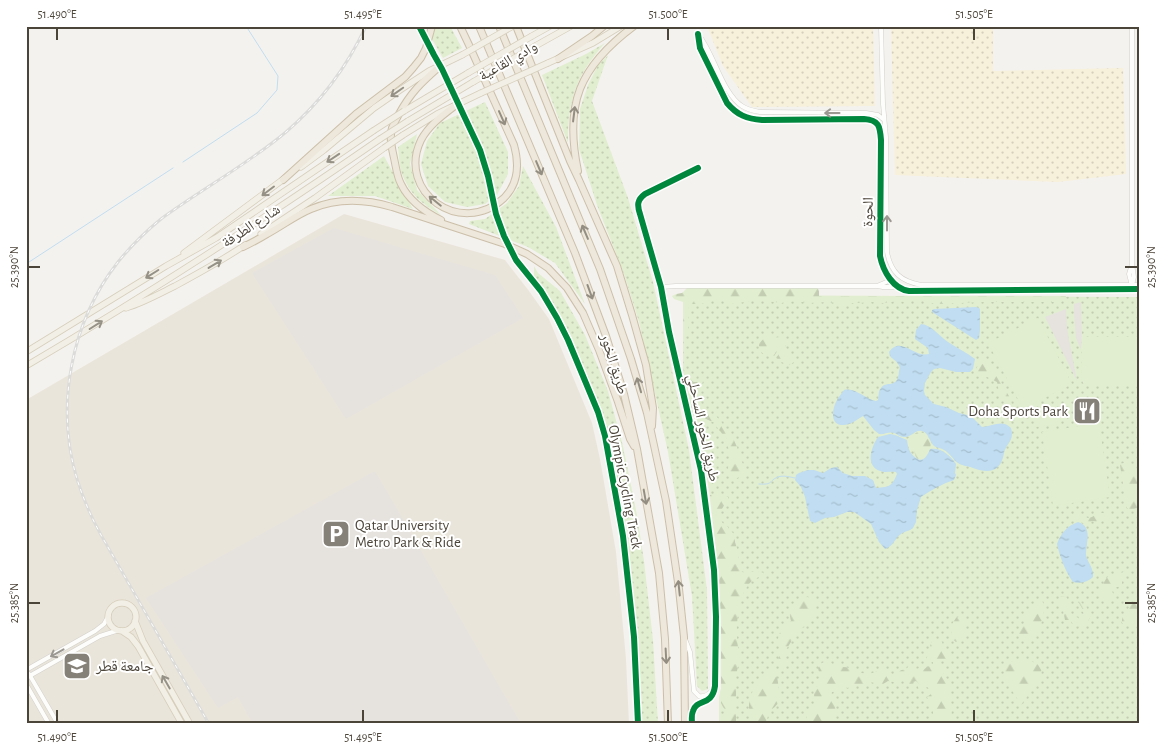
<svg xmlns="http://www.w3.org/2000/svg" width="1165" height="750" viewBox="0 0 1165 750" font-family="'Alegreya Sans','Noto Naskh Arabic',sans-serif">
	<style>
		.education { fill: #eae5da }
		.grass { fill: url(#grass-dots) }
		.forest { fill: url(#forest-firs) }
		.sand { fill: url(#sand-dots) }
		.park { fill: #e1eecf }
		.parking { fill: #e6e3df }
		.water { fill: url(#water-ripples) }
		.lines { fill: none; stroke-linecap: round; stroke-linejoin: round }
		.stream { stroke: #c0ddf1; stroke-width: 1 }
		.minor-casing { stroke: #d2d0cb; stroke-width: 5 }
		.primary-casing { stroke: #d6cebb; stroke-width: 7 }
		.motorway-casing { stroke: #ccbfa9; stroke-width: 8 }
		.minor { stroke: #fdfdfc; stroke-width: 4 }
		.primary { stroke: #f2efe6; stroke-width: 5.5 }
		.motorway { stroke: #ede8db; stroke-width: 6 }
		.rail-casing { stroke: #dbdbda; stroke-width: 3 }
		.rail { stroke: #fff; stroke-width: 1; stroke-dasharray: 4; stroke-linecap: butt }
		.primary-bridge-casing { stroke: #d6cebb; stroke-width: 7; stroke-linecap: butt }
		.primary-bridge { stroke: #f2efe6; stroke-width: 5.5 }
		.cycleway-casing { stroke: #fff; stroke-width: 9 }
		.cycleway { stroke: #00873e; stroke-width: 6 }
		.oneway { stroke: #969187 }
		.oneway2 { stroke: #9b9791 }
		.oneway3 { stroke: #948e82 }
		.ticks { fill: none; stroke: #4b4439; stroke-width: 2 }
		.labels { text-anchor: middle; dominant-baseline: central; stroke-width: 4; stroke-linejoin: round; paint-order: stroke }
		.street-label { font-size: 15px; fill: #4b4439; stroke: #fff }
		.poi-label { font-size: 15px; fill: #4b4439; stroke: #fff; text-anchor: start }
		.neatline { fill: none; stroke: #4b4439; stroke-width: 2 }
		.ticks-label { font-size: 12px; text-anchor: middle; fill: #4b4439 }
	</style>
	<defs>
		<pattern id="grass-dots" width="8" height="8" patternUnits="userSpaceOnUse" patternTransform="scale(1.25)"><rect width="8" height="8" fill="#e1eecf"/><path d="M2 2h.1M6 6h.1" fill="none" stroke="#c3cdb2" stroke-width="1.8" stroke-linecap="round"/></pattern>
		<pattern id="forest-firs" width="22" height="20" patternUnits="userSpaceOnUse" patternTransform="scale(1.25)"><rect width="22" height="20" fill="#e1eecf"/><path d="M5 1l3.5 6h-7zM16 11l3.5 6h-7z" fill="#c3cdb2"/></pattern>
		<pattern id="sand-dots" width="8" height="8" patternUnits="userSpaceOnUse" patternTransform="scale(1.25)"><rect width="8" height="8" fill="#f7f0da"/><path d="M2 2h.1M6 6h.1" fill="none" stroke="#d5cfbc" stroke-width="1.8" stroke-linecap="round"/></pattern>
		<pattern id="water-ripples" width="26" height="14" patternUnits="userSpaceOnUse" patternTransform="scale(1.25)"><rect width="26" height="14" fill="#c0ddf1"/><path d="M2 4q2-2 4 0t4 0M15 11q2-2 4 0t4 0" fill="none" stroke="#a6bfcf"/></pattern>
	</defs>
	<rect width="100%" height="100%" fill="#f4f2ee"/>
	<!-- education -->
	<path class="education" d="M344 214 505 260 529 291 549 319 592 423 600 459 616 552 626 659 629 724H26V400Z"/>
	<!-- grass -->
	<path class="grass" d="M434 26H450L462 48 443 58 432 39Z
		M605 43C576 76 568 99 568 143L542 75 586 54Z
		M608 55 592 101 628 198 653 282 689 450 707 590 708 689 702 691 697 686 692 596 668 452 639 322 624 274 597 205 579 149 580 109 588 85 598 65Z
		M485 102 508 152V174L497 195 485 204 467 207 445 202 428 186 421 164 427 141 440 123Z
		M417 134 410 164 417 190 441 215C422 204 408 193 401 171 399 164 399 155 398 147Z
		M384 156 413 209 375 196H328Z
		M523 166 556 227 585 304 555 263 528 247 469 224 470 221 485 219 507 203 519 186Z
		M534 266 538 273 560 291 585 335 608 391 623 446 637 515 644 561 653 640 658 724H638L636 645 625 550 609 447 581 371 560 325 534 280Z
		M685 295 1139 297V724H719V697L721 689V621L719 573 709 489 699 437 685 382 683 367V302Z"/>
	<!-- forest -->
	<path class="forest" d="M817 287 819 290V296H1066L1065 300 1060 302H985L936 304 923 301H906L904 302 895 300 892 302 883 303 871 302 859 303H845L842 306H839L836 303 828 302 809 303 795 301 781 303 775 302 758 300 731 304 723 301 716 300 701 304H689L688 332 685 335H683V302L674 299 672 296 676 294 682 293 687 288Z
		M768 335 773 338 780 337C785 341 787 348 787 354L794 359V362L789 365 779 361 777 357 780 352 778 350 774 356C765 356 758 353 759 343Z
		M985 356C988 363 991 370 998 373 1000 376 1000 379 1001 382 1005 390 1011 397 1012 406L1010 411 1016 412 1019 414V420L1017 421C1002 421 1006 410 1006 400L999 391 997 382 987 377 974 376 980 359Z
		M683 367 693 382H698L703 381 702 384 696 387 695 389 699 401 711 414 716 416 722 423 727 430 732 436 737 447 739 456 746 470 745 473C742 475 737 479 733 480L728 468 731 455 728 447 727 439 724 435 718 429 715 423 704 418 703 415 700 414 699 416 694 417 685 382Z
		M919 431C920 432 926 434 927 435 934 443 930 455 921 459L916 457 914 451 909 448 907 439Z
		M1123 463C1142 469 1139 489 1139 506 1136 509 1130 511 1127 508L1120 465Z
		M720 494 728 497V501C720 509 715 520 728 527L729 530 732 532 735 535V542L738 552 740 570 742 572C749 573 758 570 764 573 760 577 753 579 749 584 739 595 736 623 737 637 737 644 739 650 739 656 740 667 733 677 736 687V724H725L723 718 726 710C720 705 719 697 721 689V621L719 573 710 495Z
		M1098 513H1110L1113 518 1109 520H1104L1099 523 1093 521 1086 524 1074 520V517C1079 514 1083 516 1088 518L1092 517Z
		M1127 571 1130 572 1129 573 1122 579V586L1112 588V591L1114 596 1113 601H1102L1100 599C1098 594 1100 593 1102 588 1108 570 1113 576 1127 571Z
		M1139 594V623L1131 626H1126L1122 623V619L1123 616Z
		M1060 596 1066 597 1068 600 1067 604 1071 606 1072 608 1067 612 1068 615 1071 613 1074 618 1077 617 1080 620 1085 619 1086 616 1082 611V608L1079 603 1074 600 1076 599C1080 602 1088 606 1088 612L1091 614C1089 623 1082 629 1073 625L1071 620H1065L1063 610 1059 601Z
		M807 597 812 598 814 600 815 604V613L807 626 798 630 794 634 791 642 785 651 784 668 782 669C774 660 781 658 780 649 780 646 778 644 778 641 778 633 784 624 791 621 787 605 793 602 807 597Z
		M1039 599 1042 600C1047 612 1041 623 1037 635 1031 636 1023 646 1018 635 1020 631 1023 627 1024 623 1027 611 1024 612 1036 607L1037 600Z
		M959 617 963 619C966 625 965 632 962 639L956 642 951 638 952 624 956 618Z
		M933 639H937L942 642 945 652 951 655V658L949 659H944L939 662 940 664 945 666V670L943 675 948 680 950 685 949 689 952 711 948 724H933V711L927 697 931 694 930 689 927 687 919 689 918 687V683L916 681 913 682 911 685 906 682V678H902V681L900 683 888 681 880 686 875 683 870 682 868 684H864L861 686 853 685 848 688 844 687 839 690 832 692 831 694 836 702 835 705 836 715 832 717 830 724H807C804 713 812 714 814 706 816 701 813 695 814 690 816 685 817 688 819 684 821 679 819 672 818 668L822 663 828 660C834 667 841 666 849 668 857 670 860 674 868 674 874 674 878 669 883 670 887 671 889 676 893 676 900 676 897 668 906 670 908 667 909 664 913 666L916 669 921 668 923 670 927 667 933 665V662L929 663 926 661C928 653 930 647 932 640Z
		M1019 659 1024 661 1027 666 1031 661C1052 669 1036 681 1030 691 1027 696 1025 701 1021 705 1014 691 989 666 1019 659Z
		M771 669H773C780 678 777 688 781 698L779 700C777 707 773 707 769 713 767 717 768 720 764 724H762L752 716 749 708V699L752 693 754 685 761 678 768 675Z"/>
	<!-- sand -->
	<path class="sand" d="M707 26H873L875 106 752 107 723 66Z
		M891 26H993V71L1123 68 1126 174 1058 182 895 175Z"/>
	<!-- park -->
	<path class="park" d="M1038 318 1072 384 1023 409 988 343Z
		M1082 337H1139V385H1087L1083 383 1081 377Z
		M1059 407 1061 424 1035 427 1033 410Z
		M1099 423 1110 497 1053 506 1042 432Z"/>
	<!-- parking -->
	<path class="parking" d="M334 228 495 275 523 318 346 419 252 273Z
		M1081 302 1082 337 1081 350 1076 338 1074 314V304Z
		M1066 309 1067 328 1077 381 1045 317Z
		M375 471 521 724H253L238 697 218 708 146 598Z"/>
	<!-- water -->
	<path class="water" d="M976 307 979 308 980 309V330L979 338 976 340 932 312V310L934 309Z
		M921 324C932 325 939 336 948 342 957 348 966 352 975 359L973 369 970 372H956L940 368 934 369 931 372 925 383 924 391 925 395 934 404 946 407 959 413 971 416 982 427C993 426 1003 419 1011 428 1015 441 1006 443 1004 453 1001 472 989 474 973 468 968 466 962 466 958 463 953 460 950 453 944 450 941 448 937 448 934 446 929 441 929 433 922 431 915 429 911 438 904 437 900 437 897 434 894 433 889 431 884 435 879 434L874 430 863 416C856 420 850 426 841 425 829 423 833 407 837 400 839 396 842 393 844 390 855 387 865 399 876 401L878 400C879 396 878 391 881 388 886 380 898 390 899 371 900 369 900 366 898 364 896 360 892 359 890 356L889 352C901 335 914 358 929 354L928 348 915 339 916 330Z
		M890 434 895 435 907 440C908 447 909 453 916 458 918 459 920 461 923 459 926 458 929 452 930 449 941 447 950 455 956 464L955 473 956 475 954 480C942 484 931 490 921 497L917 510 916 522 913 528C910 531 905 531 901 534 894 539 894 546 885 549L879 542 871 524 860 516 854 512H847L834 517 825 518 815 523 810 521 805 497 801 487 795 480 796 475 799 473 808 470H814L823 473 831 468 837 467 843 473 852 476H865L873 480 876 488C890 487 892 486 897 474L896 472C891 471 885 473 880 471 865 466 871 447 878 437Z
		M1078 522C1093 526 1086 543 1086 554 1086 561 1094 567 1093 577 1088 582 1080 584 1073 582 1065 571 1060 557 1057 544 1061 533 1067 526 1078 522Z"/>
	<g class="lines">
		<!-- stream -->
		<path class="stream" d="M183 162 257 113 277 90 278 76 246 26
			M26 264 173 168
			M759 484C774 485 768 481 778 477 783 475 790 477 795 478"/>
		<defs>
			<path id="minor" d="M881 26 883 104 886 137 887 252C891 273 901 281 921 285H1139
				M698 34 700 48 727 103C737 115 747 119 762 120L864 119C879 120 880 126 881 140L880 256C883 271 893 289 909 291L1139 289
				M698 34C714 53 722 93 742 106 748 110 754 111 760 112L866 113 878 115 883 119
				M1132 285 1134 277 1132 264
				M877 286 891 280
				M1132 286 1129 274 1132 264V26
				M661 287 676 286H877L883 287H898
				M685 639 690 652 694 691 699 696C706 697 710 694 714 688
				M26 670 95 631 104 624 109 615
				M29 674 58 724
				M26 678 100 636 119 630
				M26 684 49 724
				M692 724C692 720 691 715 693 711 697 698 712 707 715 686L716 617 714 570 701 470 669 332 661 287 640 214C637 205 637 200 645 194L698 168"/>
			<path id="primary" d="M532 36 550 26
				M537 45 571 26
				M548 63 593 43 621 26
				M404 111 468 73
				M408 121 473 82
				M403 135 437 114 481 93
				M301 167 324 150 374 108 400 90 429 71 462 55
				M261 234 315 198 384 148
				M184 253 285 178
				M126 308C143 303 159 294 175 286 199 273 223 260 245 245
				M26 352 166 266 216 238 373 131
				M26 366C147 295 264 219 380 139
				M108 617a14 14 0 1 1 28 0a14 14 0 1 1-28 0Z
				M135 621 143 641 190 724
				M122 631 131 637 138 646 182 724"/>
			<path id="motorway" d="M479 26 575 253 606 336 624 394 637 449 659 573 665 639 668 724
				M499 26 600 269 631 359 647 413 666 501 679 589 684 637 685 724
				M516 26 570 161 579 180 617 266 632 315 646 365 653 408 652 426
				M558 59 592 36 604 26
				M439 67C421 83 411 92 399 114 397 118 394 123 392 128 389 137 392 149 394 158 396 167 397 177 401 184 409 201 425 212 441 220
				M456 105C443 115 429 125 421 140 396 192 461 238 504 198 519 183 519 163 514 145L469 45 460 26
				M578 171C564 104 579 67 634 26
				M283 180 356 114 405 77 413 68 421 58 426 48 432 26
				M243 247C251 243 259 239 267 234 282 226 296 215 311 209 337 198 365 199 392 207L505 244 527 254 548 268 567 288 583 313 599 350 618 402 630 439 634 446"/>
		</defs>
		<!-- minor casing -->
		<use href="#minor" class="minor-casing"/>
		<!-- primary casing -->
		<use href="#primary" class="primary-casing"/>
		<!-- motorway casing -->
		<use href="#motorway" class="motorway-casing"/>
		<!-- minor -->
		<use href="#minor" class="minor"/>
		<!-- primary -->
		<use href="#primary" class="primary"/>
		<!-- motorway -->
		<use href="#motorway" class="motorway"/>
		<defs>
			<path id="rail" d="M209 724 101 535C91 517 83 498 77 479 55 406 71 322 118 262 131 246 145 232 161 219 202 189 248 164 286 132 320 103 347 67 366 26"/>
		</defs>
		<!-- rail casing -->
		<use href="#rail" class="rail-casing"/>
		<!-- rail -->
		<use href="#rail" class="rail"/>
		<defs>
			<path id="primary-bridge" d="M462 55 513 26
				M468 73 532 36
				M473 82 537 45
				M481 93 548 63
				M373 131 404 111
				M380 139 408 121
				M384 148 403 135"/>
		</defs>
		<!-- primary-bridge casing -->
		<use href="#primary-bridge" class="primary-bridge-casing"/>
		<!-- primary-bridge -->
		<use href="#primary-bridge" class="primary-bridge"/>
		<defs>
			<path id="cycleway" d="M419 26 434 55 442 69 480 150 488 176 496 214 504 236 516 260 541 291 557 318 568 340 598 412 605 436 623 536 634 637 638 724
				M698 34 700 48 727 103C737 115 747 119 762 120L864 119C879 120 880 126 881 140L880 256C883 271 893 289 909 291L1139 289
				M692 724C692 720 691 715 693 711 697 698 712 707 715 686L716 617 714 570 701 470 669 332 661 287 640 214C637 205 637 200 645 194L698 168"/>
		</defs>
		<!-- cycleway casing -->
		<use href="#cycleway" class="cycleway-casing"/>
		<!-- cycleway -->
		<use href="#cycleway" class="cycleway"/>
	</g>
	<!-- one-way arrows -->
	<defs><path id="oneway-shaft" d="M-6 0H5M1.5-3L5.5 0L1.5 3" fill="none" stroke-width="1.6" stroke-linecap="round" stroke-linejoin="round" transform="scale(1.25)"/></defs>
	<g class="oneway">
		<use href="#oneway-shaft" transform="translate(397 92) rotate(145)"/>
		<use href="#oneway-shaft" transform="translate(333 158) rotate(146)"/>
		<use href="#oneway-shaft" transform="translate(268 191) rotate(143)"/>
		<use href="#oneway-shaft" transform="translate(215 264) rotate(-31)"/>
		<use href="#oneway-shaft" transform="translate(152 274) rotate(148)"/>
		<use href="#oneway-shaft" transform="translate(96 325) rotate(-32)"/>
		<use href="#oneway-shaft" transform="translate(166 682) rotate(-120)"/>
	</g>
	<g class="oneway2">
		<use href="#oneway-shaft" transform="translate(832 113) rotate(-180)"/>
		<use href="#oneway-shaft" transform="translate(887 223) rotate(-90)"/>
		<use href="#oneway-shaft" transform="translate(57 653) rotate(151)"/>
	</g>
	<g class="oneway3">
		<use href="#oneway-shaft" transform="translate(574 114) rotate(-83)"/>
		<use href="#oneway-shaft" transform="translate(502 118) rotate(66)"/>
		<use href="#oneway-shaft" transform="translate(539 168) rotate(67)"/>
		<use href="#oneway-shaft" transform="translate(435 201) rotate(-141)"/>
		<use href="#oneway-shaft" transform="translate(585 232) rotate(-113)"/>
		<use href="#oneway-shaft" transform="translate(590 292) rotate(70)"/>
		<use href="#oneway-shaft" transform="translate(639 385) rotate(-106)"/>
		<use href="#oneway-shaft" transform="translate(645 497) rotate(80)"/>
		<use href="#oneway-shaft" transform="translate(679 588) rotate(-96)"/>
		<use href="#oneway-shaft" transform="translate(666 656) rotate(87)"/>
	</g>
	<!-- ticks -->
	<path class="ticks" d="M57 28V40M363 28V40M668 28V40M974 28V40M28 267H40M1125 267H1138M28 603H40M1125 603H1138M57 710V722M363 710V722M668 710V722M974 710V722"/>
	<!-- icons -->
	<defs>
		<symbol id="restaurant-square" viewBox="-11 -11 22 22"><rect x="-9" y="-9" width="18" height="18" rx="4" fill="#868178" stroke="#fff"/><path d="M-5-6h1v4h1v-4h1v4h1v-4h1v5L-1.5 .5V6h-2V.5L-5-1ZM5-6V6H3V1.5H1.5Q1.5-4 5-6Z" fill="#fff"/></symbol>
		<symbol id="parking-square" viewBox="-11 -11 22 22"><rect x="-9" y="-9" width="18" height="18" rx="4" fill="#868178" stroke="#fff"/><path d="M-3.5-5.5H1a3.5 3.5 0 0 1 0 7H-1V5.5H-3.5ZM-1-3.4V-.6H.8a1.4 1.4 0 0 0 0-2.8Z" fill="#fff"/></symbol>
		<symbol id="university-square" viewBox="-11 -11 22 22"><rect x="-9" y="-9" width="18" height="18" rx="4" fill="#868178" stroke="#fff"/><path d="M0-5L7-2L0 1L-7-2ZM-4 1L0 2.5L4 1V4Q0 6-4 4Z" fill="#fff"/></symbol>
	</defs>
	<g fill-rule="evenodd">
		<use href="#restaurant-square" x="1071" y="395" width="32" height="32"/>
		<use href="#parking-square" x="320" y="518" width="32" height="32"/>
		<use href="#university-square" x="61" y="650" width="32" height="32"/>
	</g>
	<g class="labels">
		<!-- street labels -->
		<g class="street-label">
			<text transform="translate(508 61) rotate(-30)">وادي القاعية</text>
			<text transform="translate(868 212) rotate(-89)">الحوة</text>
			<text transform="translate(251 226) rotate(-33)">شارع الطرفة</text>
			<text transform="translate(614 364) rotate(73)">طريق الخور</text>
			<text transform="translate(703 428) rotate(78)">طريق الخور الساحلي</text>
			<text transform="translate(625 487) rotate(79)">Olympic Cycling Track</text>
		</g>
		<!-- poi labels -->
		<g class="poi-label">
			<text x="1068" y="411" text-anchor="end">Doha Sports Park</text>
			<text x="355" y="525">Qatar University<tspan x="355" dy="17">Metro Park &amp; Ride</tspan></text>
			<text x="96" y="666">جامعة قطر</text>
		</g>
	</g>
	<!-- border -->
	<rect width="1165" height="750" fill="none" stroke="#ffffff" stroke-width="55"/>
	<rect x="28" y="28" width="1110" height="694" class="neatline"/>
	<g class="ticks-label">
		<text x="57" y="18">51.490°E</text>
		<text x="363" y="18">51.495°E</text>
		<text x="668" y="18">51.500°E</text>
		<text x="974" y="18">51.505°E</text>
		<text transform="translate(14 267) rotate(-90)" y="4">25.390°N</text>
		<text transform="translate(1151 267) rotate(-90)" y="4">25.390°N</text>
		<text transform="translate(14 603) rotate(-90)" y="4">25.385°N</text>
		<text transform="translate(1151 603) rotate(-90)" y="4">25.385°N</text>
		<text x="57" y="741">51.490°E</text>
		<text x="363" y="741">51.495°E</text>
		<text x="668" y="741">51.500°E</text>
		<text x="974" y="741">51.505°E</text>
	</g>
</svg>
